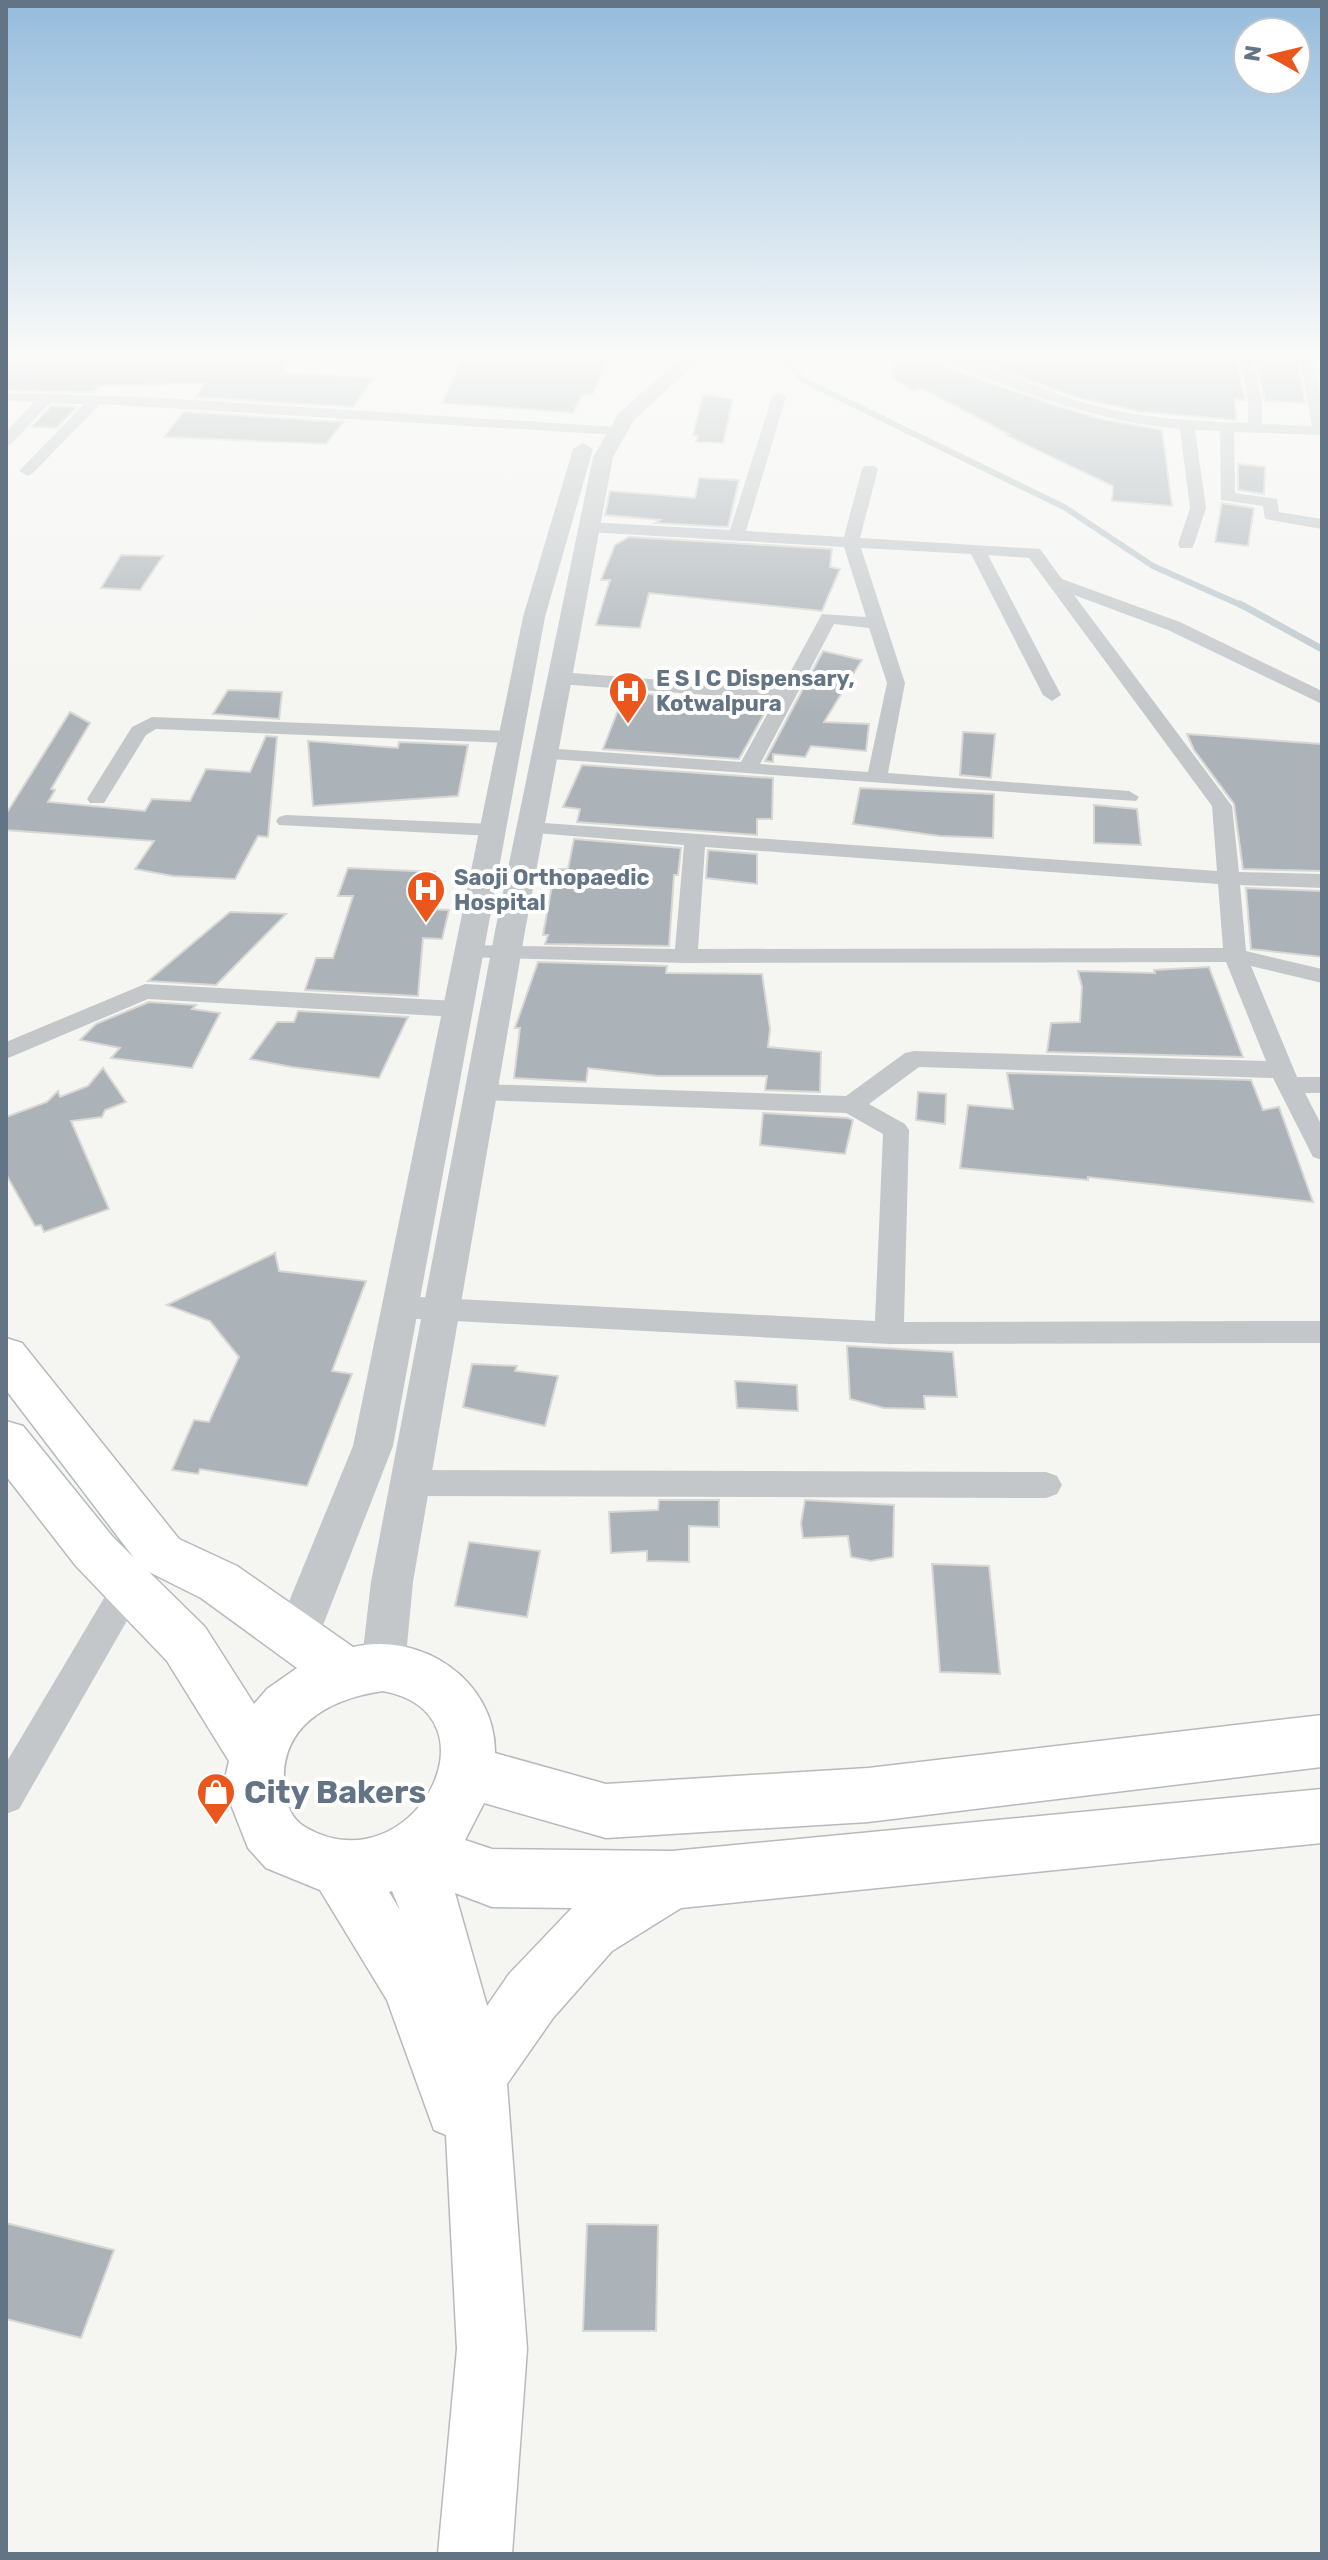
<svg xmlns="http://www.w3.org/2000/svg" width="1328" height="2560" viewBox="0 0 1328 2560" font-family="Rubik,sans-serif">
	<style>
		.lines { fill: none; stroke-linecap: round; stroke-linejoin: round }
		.stream-far1 { stroke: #bac6cb; stroke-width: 6 }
		.stream { stroke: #bac6cb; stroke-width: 7 }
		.building { fill: #abb2b8; stroke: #d7d7d4; stroke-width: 2 }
		.primary-casing { stroke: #b6babe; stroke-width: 3 }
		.minor { fill: #c3c7ca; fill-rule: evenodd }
		.tertiary { fill: #c3c7ca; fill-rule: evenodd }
		.primary { fill: #fff; fill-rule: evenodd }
		.labels { text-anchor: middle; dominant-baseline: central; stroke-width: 8; stroke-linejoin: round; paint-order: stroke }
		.far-poi-label { font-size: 22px; font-weight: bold; fill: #637484; stroke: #fff; text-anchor: start }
		.near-poi-label { font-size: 32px; font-weight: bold; fill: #637484; stroke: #fff; text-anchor: start }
	</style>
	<rect width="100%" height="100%" fill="#f5f6f2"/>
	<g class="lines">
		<!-- stream-far1 -->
		<path class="stream-far1" d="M778 353 803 380 1064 507 1153 566 1243 606"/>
		<!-- stream -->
		<path class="stream" d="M1240 604 1322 649"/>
	</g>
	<!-- building -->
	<path class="building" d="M6 353H293L282 372 374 378 353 407 195 397 206 383 100 386 93 392 6 390Z
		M465 353H611L592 395H582L573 413 442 403Z
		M893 353H922L942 366 1051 404 1101 419 1162 430 1172 506 1112 501 1113 486 1006 435 1009 434 921 388 912 390 892 378Z
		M951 353 1120 357V353H1235L1245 400 1235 399 1236 420 1142 412 1079 398Z
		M1255 353H1296L1305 403 1265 401Z
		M703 395 733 399 723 443 696 442 698 436 693 435Z
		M51 406 77 407 56 428 31 427Z
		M183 412 343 422 326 444 164 437Z
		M1238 464 1265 467 1264 494 1238 490Z
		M699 478 739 480 728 527 655 523 660 520 605 515 610 491 695 498Z
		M1222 503 1254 508 1248 546 1215 542Z
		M629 537 832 549 830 567 840 569 822 611 649 593 640 628 596 625 610 580H601L615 545Z
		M121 555 163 556 140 590 101 588Z
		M823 651 862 660 824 722 869 724 866 751 811 746 805 757 773 754V762L765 761Z
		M228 690 282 692 279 719 213 714Z
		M625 692 685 697 675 708 764 714 739 759 603 749Z
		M70 712 90 723 51 789 55 790 48 802 145 811 152 799 190 801 206 769 250 772 266 736 277 737 268 837 258 836 235 879 173 876 135 869 154 841 6 830V814Z
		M963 732 995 734 991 778 960 775Z
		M1187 734 1322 744V871L1243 869 1234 804 1194 750Z
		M308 741 398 748 399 742 468 745 458 796 313 806Z
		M582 765 773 778 772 819H757V835L577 822 580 809 563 807Z
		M860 788 994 794 993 838 940 836 853 824Z
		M1094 805 1137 809 1141 845 1094 843Z
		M574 839 681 848 678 875H674L669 946 545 944 548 935H543L555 869H568Z
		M708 850 757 854V884L706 878Z
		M348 868 435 872 423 909 449 910 442 939 423 938 418 996 305 990 316 958H333L353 896H338Z
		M1246 888 1322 891V957L1251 949Z
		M230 912 286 914 216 985 148 981Z
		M538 962 667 966 666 973 762 974 770 1029 768 1047 821 1052 820 1092 765 1090 767 1076H658L588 1068 586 1082 514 1078 520 1028H515Z
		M1209 967 1243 1057 1047 1052 1051 1023 1080 1022 1082 987 1078 971 1155 973 1154 970Z
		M149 1002 196 1005 192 1009 220 1013 192 1068 111 1058 120 1048 80 1040 96 1024Z
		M298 1011 408 1017 379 1078 292 1067 250 1059 277 1022H294Z
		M103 1068 126 1102 105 1110 102 1117 71 1121 109 1209 44 1232 41 1225 35 1226 6 1174V1117L47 1102 58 1091 60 1097 88 1086Z
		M1007 1073 1251 1080 1263 1110 1279 1107 1313 1202 1088 1177V1180L960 1168 968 1105 1013 1109Z
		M918 1092 946 1094 945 1124 916 1120Z
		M763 1113 848 1118 853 1120 845 1154 760 1145Z
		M275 1253 279 1271 366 1281 332 1371 352 1374 307 1486 200 1469 198 1474 172 1470 194 1420 209 1422 239 1357 210 1321 167 1305Z
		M847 1346 953 1352 957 1397 924 1396 925 1409 884 1408 850 1399Z
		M472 1364 517 1366 515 1371 558 1376 545 1426 463 1407Z
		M735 1381 797 1385 798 1411 737 1408Z
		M659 1500H719V1527L689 1526V1562L647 1561V1551L611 1553 609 1512 658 1510Z
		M805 1500 894 1505 893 1557 871 1561 851 1557 848 1536 803 1538 801 1523Z
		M469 1542 540 1551 527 1617 455 1606Z
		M932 1564 989 1566 1000 1674 940 1672Z
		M6 2223 114 2250 81 2338 6 2319Z
		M587 2224 658 2225 656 2331H583Z"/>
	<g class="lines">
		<defs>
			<path id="primary" d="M6 1338 22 1343 179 1539 237 1566 353 1647C421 1631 496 1680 495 1753L606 1784 868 1768 1322 1715V1767L868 1822 606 1838 484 1803 465 1840 492 1849 672 1851 1322 1789V1843L681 1908 612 1951 553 2018 507 2084 527 2349 512 2554H438L457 2349 446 2135 434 2130 387 2000 320 1890 266 1868 248 1848 230 1802 226 1774 229 1761 167 1661 76 1566 6 1476V1421L23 1426 112 1536 134 1558 6 1390ZM149 1572 201 1598 297 1668 267 1689 254 1704 205 1627ZM383 1691C506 1714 411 1889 305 1827 291 1819 287 1805 285 1791 276 1727 328 1699 383 1691ZM392 1891 400 1910 389 1892ZM455 1893 492 1907 572 1908 509 1974 487 2006Z"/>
		</defs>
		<!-- primary casing -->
		<use href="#primary" class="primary-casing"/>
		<!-- minor -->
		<path class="minor" d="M925 353C970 353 1032 387 1078 401 1134 418 1190 421 1248 423V401L1238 353H1252L1262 401V424L1312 426 1299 353H1313L1322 402V435L1234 432 1235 493 1277 499 1279 512 1322 519V529L1265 519 1263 506 1221 500 1220 431 1195 430 1206 508 1194 544 1192 548H1180L1178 544 1190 508 1180 429C1109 423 1043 400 977 375 960 368 939 364 925 353Z
			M6 393 145 397 618 427 625 431 618 435 100 404 32 474 27 476 19 471 22 468 84 404 50 403 11 444 6 446V432L34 402 6 401Z
			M779 393 786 397 746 531 844 537 862 469 865 466H875L878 469 860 538 1040 549 1062 579 1180 622 1322 691V704L1168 630 1074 595 1232 806 1239 872 1322 874V888L1240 885 1246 951 1322 969V983L1251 966 1297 1077H1322V1093H1305L1322 1126V1160L1313 1157 1273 1078 919 1067 869 1104 905 1124 909 1130 904 1322 1322 1321V1343L889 1344 399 1318 389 1315 385 1307 389 1299 399 1296 875 1321 883 1134 846 1113 482 1100 473 1098 469 1092 473 1086 482 1084 846 1096 905 1053 914 1051 1266 1061 1226 962 686 963 459 957 456 952 459 947 467 945 675 949 684 845 523 832 519 828 523 824 530 822 1217 871 1212 806 1029 558 988 555 1061 695 1052 701 1043 695 971 554 861 548 905 683 888 773 1129 791 1139 797 1136 801 537 758 534 754 537 750 544 748 741 762 775 700 559 684 550 678 559 672 781 689 822 614 866 617 844 547 588 532 580 527 588 522 730 530 772 397ZM834 624 869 628 887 683 868 772 760 764ZM705 847 1218 884 1223 948 698 949Z
			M152 717 510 731 520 737 510 743 156 729 146 735 104 803H90L87 799 132 727Z
			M286 815 492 824 503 830 492 836 279 825 276 821 279 817Z
			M145 984 456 1001 464 1004 468 1009 464 1014 456 1017 148 999 6 1059V1042Z
			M412 1470 1046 1472 1057 1476 1062 1485 1057 1494 1046 1498 412 1496 401 1492 396 1483 401 1474Z
			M128 1574 140 1578 144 1588 140 1598 19 1809 6 1814V1763L116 1578Z"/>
		<!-- tertiary -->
		<path class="tertiary" d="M687 353H707L634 420 613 457 525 931 413 1582 405 1667 398 1681 383 1687 368 1681 361 1667 371 1582 495 931 593 457 619 413Z
			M583 443 593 449 545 617 393 1446 318 1638 311 1652 296 1657 281 1652 274 1638 353 1446 523 617 573 449Z"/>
		<!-- primary -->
		<use href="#primary" class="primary"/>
	</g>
	<!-- sky -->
	<linearGradient id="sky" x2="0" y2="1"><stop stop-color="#95bbdc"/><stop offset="0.5" stop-color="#fafbf9"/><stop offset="1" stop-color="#fafbf9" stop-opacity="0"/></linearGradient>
	<rect width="1328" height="712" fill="url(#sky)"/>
	<!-- icons -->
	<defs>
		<symbol id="hospital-pin" viewBox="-11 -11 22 30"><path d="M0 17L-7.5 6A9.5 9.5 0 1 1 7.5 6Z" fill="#eb561d" stroke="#fff"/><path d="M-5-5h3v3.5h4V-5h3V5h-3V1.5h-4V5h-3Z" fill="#fff"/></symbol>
		<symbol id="shop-pin" viewBox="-11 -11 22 30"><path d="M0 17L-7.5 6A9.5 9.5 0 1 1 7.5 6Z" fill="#eb561d" stroke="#fff"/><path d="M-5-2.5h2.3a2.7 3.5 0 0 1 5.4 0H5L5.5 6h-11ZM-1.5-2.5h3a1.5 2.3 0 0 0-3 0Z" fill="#fff"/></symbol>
	</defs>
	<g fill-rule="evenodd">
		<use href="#hospital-pin" x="606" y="669" width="44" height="60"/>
		<use href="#hospital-pin" x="404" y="868" width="44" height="60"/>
		<use href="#shop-pin" x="194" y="1770" width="44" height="60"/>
	</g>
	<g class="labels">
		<!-- far-poi labels -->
		<g class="far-poi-label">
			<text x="656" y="678">E S I C Dispensary,<tspan x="656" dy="25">Kotwalpura</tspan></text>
			<text x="454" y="877">Saoji Orthopaedic<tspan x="454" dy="25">Hospital</tspan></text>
		</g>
		<!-- near-poi labels -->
		<g class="near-poi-label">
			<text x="244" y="1792">City Bakers</text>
		</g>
	</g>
	<!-- border -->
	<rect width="1328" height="2560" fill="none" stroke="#637484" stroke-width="16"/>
	<!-- north arrow -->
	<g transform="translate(1272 56) rotate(278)"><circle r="38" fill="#ffffff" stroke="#c1c7ce" stroke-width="2"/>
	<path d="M0-6L14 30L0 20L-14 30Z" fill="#eb561d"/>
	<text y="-12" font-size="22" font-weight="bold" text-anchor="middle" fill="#637484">N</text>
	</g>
</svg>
